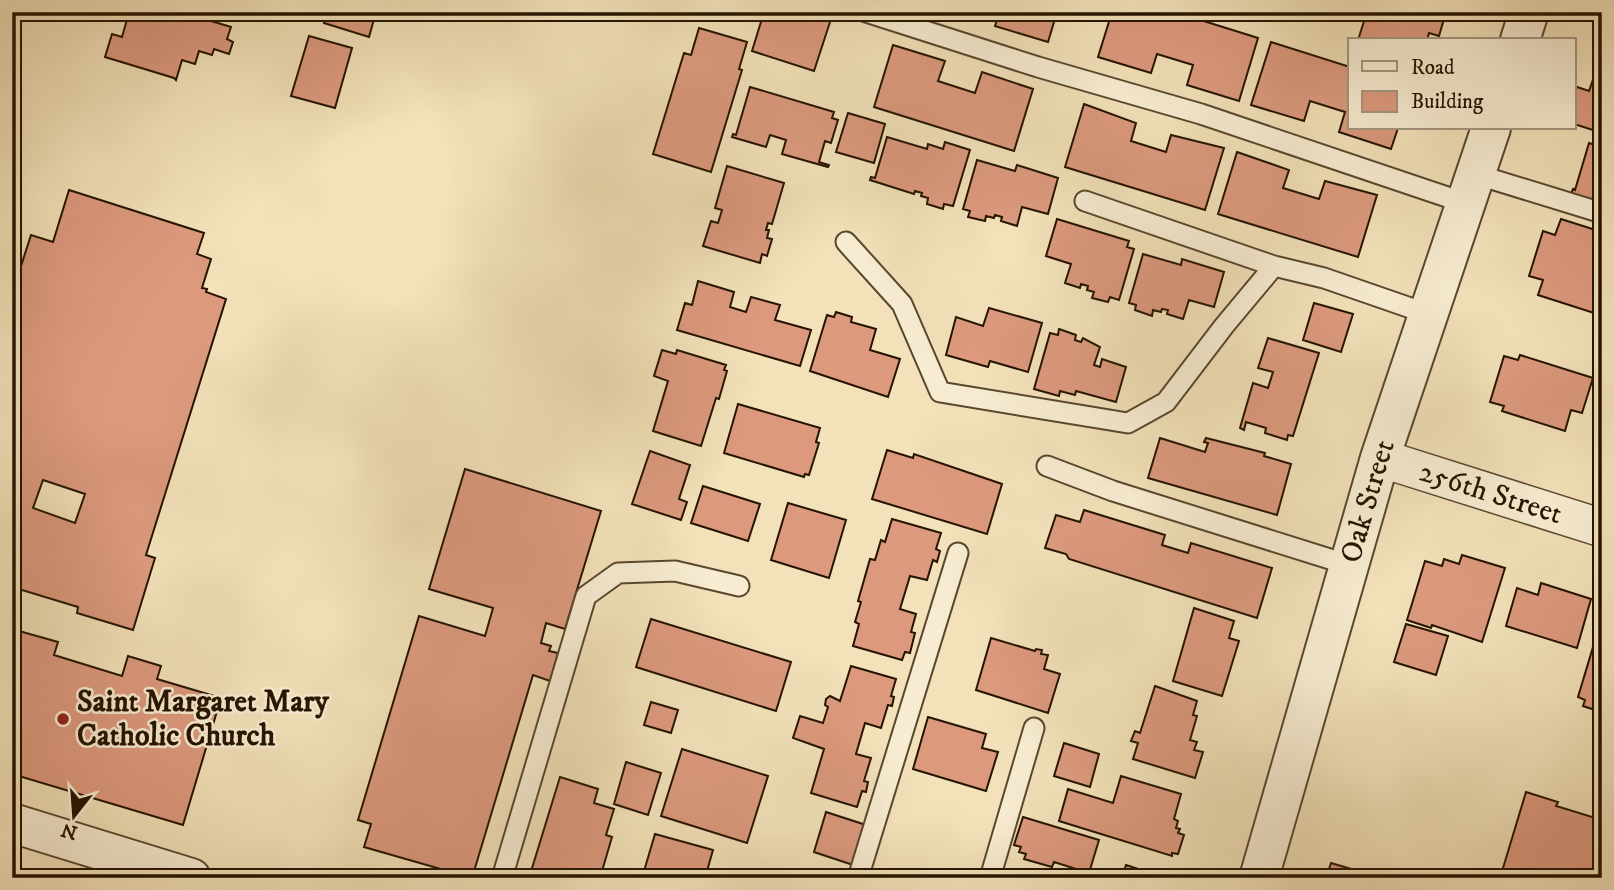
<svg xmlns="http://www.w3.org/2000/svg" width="1614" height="890" viewBox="0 0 1614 890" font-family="'IM FELL DW Pica',serif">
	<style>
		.building { fill: #dc997e; stroke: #251401; stroke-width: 2; fill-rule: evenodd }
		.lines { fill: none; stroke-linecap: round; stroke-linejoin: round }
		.service-casing { stroke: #58472f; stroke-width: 23 }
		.minor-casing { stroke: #58472f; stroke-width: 40 }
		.tertiary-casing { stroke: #58472f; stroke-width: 42 }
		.service { stroke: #f7ecd2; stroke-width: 19 }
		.minor { stroke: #f7ecd2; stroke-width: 37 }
		.tertiary { stroke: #f7ecd2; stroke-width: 38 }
		.poi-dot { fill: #8f2418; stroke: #f7ecd2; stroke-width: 2.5 }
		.labels { text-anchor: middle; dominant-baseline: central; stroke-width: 5; stroke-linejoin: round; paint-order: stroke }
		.street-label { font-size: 30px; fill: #251401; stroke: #f7ecd2 }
		.poi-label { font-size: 30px; font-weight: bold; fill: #251401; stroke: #f7ecd2; text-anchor: start }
	</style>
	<rect width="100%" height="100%" fill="#f2e1b9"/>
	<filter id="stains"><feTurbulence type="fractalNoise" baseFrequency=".00286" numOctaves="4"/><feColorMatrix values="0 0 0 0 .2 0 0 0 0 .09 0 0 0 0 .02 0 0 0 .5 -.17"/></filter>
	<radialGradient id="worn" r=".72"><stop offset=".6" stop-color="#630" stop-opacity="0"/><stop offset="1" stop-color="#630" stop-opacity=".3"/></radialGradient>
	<!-- building -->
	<path class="building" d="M133 12H181L231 27 227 39 233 42 229 54 214 49 212 55 199 51 195 64 182 60 176 80 174 78 105 57 112 34 122 37 128 16 131 17Z
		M327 12H376L369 37 324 23Z
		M764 12H810L831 19 814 71 752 51Z
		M999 12H1057L1048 42 995 26Z
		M1112 12H1175L1258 38 1239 101 1187 85 1193 65 1157 54 1151 73 1098 57Z
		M1367 12 1378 14 1446 12 1439 36 1429 33 1427 40H1358Z
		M699 28 747 42 739 69 742 70 711 172 653 154 684 53 691 55Z
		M309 36 352 48 335 108 291 96Z
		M1271 42 1350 67V128H1398L1391 149 1339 132 1345 112 1310 101 1304 121 1251 105Z
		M893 45 945 61 938 81 975 93 982 72 1033 89 1014 151 874 107Z
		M1595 74 1602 76V133L1574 124V86L1589 91Z
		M750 87 834 112 832 118 838 120 831 143 825 141 819 162 829 165 828 167 782 154 786 140 770 135 766 147 732 137 733 134 736 135Z
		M1084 104 1136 123 1131 141 1166 152 1171 135 1224 148 1205 210 1065 167Z
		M848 113 885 124 874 163 836 152Z
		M887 137 927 149 928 144 943 149 945 142 970 150 953 206 944 204 943 209 927 204 928 198 921 196 922 193 915 191 914 194 870 180 871 177 875 178Z
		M1589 143 1602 147V203L1571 194 1573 189 1575 190Z
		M1237 152 1289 170 1283 188 1319 199 1325 181 1377 195 1358 257 1218 214Z
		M977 160 1015 171 1017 165 1058 178 1048 214 1022 207 1017 226 1001 221 1002 217 995 215 994 218 986 216 985 221 968 217 970 211 963 209Z
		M727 166 784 183 772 224 768 223 766 230H769L767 238 772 239 767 256 762 254 760 263 703 246 711 221 718 223 722 210 715 208Z
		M69 190 204 233 197 254 211 259 202 288 207 289 206 292 226 299 146 555 155 558 133 630 77 613 78 607 12 587V294L31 235 53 242ZM43 480 85 494 75 523 33 508Z
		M1057 219 1129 241 1127 247 1134 249 1119 300 1110 297 1108 302 1092 298 1094 292 1087 290 1088 286 1081 284 1080 288 1065 283 1071 264 1046 256Z
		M1561 219 1602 232V307L1596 306 1594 313 1538 295 1543 280 1529 276 1543 231 1555 235Z
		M1143 254 1181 265 1182 259 1224 272 1214 307 1189 300 1183 319 1167 314 1168 310 1162 309 1161 312 1153 310 1152 316 1135 310 1136 305 1129 303Z
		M698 281 734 292 730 307 746 312 751 297 780 305 775 320 811 330 800 366 677 330 685 303 692 305Z
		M1314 303 1353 314 1341 352 1303 340Z
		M989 308 1042 323 1028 372 990 361 988 367 946 355 956 317 983 326Z
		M836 312 852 317 851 322 876 329 870 350 900 359 888 397 810 371 827 315 834 317Z
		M1059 329 1076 335 1075 340 1081 342 1083 338 1100 347 1094 365 1100 367 1102 359 1126 367 1116 402 1076 391 1075 395 1060 391 1059 396 1034 389 1050 333 1058 335Z
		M1268 338 1319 353 1293 436 1288 435 1287 440 1265 433 1266 428 1246 422 1244 430 1240 428 1253 383 1268 388 1273 372 1258 368Z
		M662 350 676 354 677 350 726 365 724 370 727 371 719 399 716 398 701 446 653 431 668 381 654 376Z
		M1520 355 1593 378 1582 413 1571 410 1565 431 1502 411 1504 406 1490 402 1504 356 1518 360Z
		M1602 363V392L1595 390Z
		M738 404 820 428 816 442 819 443 809 475 805 474 804 477 724 453Z
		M1160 438 1205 452 1208 443 1204 442 1206 438 1265 453 1264 456 1291 464 1277 515 1148 478Z
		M887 450 913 458 914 454 1002 484 987 534 872 499Z
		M650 451 690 465 679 499 687 502 681 520 632 504Z
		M465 469 601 511 565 629 546 623 541 643 551 646 549 651 558 653 550 681 533 675 472 878 364 847 371 824 358 820 419 616 485 636 493 608 429 589Z
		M703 486 760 504 748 541 691 523Z
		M788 503 846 520 829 578 771 560Z
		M1084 510 1165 535 1162 545 1188 553 1191 543 1272 568 1257 618 1069 559 1066 554 1045 548 1056 515 1080 522Z
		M892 519 941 533 936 549 940 551 937 562 933 560 927 580 910 576 900 609 916 614 911 632 915 633 910 653 905 652 902 660 853 646 859 624 855 622 861 602 858 601 870 559 875 560 881 540 885 542Z
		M1462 555 1505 568 1482 642 1432 625 1431 628 1407 620 1425 561 1442 566 1444 559 1459 564Z
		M1541 583 1591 599 1577 648 1506 626 1517 588 1538 595Z
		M1194 608 1234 621 1229 638 1239 641 1222 696 1173 681Z
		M1602 617V726L1597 725 1601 712 1583 706 1585 700 1578 697Z
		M651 619 791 662 776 711 636 667Z
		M1406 624 1448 636 1436 675 1394 662Z
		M12 629 58 642 54 655 122 676 128 656 161 666 157 679 221 698 183 825 12 774Z
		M991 638 1035 651 1036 649 1042 650 1041 654 1048 655 1044 669 1060 674 1048 713 976 690Z
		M851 666 896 679 891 696 894 697 892 706 888 705 881 728 865 723 856 754 871 758 864 781 868 782 866 792 862 791 857 807 811 793 824 749 793 738 800 716 823 723 828 707 825 705 826 699 830 696 840 701Z
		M1155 686 1197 701 1193 715 1197 716 1190 740 1197 742 1194 750 1203 752 1195 778 1133 759 1138 743 1131 741 1135 731 1140 733Z
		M651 702 678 710 671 733 644 725Z
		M928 717 986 734 982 748 998 752 986 791 913 769Z
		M1064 743 1099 754 1090 787 1054 776Z
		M682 749 768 776 747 843 661 816Z
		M626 762 661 773 648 815 614 804Z
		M1121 776 1181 794 1174 819 1178 821 1176 828 1180 829 1178 833 1184 835 1178 854 1172 853V856L1059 821 1068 789 1113 803Z
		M560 777 598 789 594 803 614 809 606 835 612 837 600 878H529Z
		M1526 792 1558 802 1556 806 1602 820V878H1500Z
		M826 812 866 825 853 865 814 852Z
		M1023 817 1099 840 1089 873 1054 862 1052 867 1024 859 1026 854 1019 852 1021 847 1014 845Z
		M655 834 713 850 705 878H656L657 875 644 871Z
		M1331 863 1382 878H1326Z
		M1126 865 1166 878H1122Z"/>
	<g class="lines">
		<defs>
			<path id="service" d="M866 12 1038 67 1201 114 1465 203
				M1475 174 1602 213
				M1085 201 1274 266
				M846 242 902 304 940 392 1128 423 1166 402 1224 326 1274 266 1324 278 1428 314
				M1047 466 1113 491 1349 565
				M502 878 586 596 618 573 675 571 739 586
				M858 878 958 553
				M990 878 1034 728"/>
			<g id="minor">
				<path id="s1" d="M1380 458 1602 528"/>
			</g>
			<g id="tertiary">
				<path d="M1520 40 1529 12"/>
				<path d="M12 823 191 878"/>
				<path id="s2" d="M1259 878 1380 458 1491 128"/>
			</g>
		</defs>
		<!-- service casing -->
		<use href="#service" class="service-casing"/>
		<!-- minor casing -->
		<use href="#minor" class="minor-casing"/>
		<!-- tertiary casing -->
		<use href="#tertiary" class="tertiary-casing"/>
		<!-- service -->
		<use href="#service" class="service"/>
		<!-- minor -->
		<use href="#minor" class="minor"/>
		<!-- tertiary -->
		<use href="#tertiary" class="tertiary"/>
	</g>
	<!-- markers -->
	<circle class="poi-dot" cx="63" cy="719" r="7"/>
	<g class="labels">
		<!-- street labels -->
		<g class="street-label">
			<text stroke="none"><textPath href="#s1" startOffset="116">256th Street</textPath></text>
			<text stroke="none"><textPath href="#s2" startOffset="392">Oak Street</textPath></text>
		</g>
		<!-- poi labels -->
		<g class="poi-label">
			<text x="77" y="702">Saint Margaret Mary<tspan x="77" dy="34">Catholic Church</tspan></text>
		</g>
	</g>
	<!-- margin -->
	<rect width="1614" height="890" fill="none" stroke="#f2e1b9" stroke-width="42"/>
	<rect x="14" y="14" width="1586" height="862" fill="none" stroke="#251401" stroke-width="3.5"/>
	<rect x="21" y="21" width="1572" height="848" fill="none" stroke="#251401" stroke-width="2"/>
	<!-- legend -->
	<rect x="1348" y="38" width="228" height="91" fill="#f7ecd2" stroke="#a3967e" stroke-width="2"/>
	<rect x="1362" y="61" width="35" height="10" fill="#f7ecd2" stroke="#a3967e" stroke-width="2"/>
	<text x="1411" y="74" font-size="21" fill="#251401">Road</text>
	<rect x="1362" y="91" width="35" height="21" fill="#dc997e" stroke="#a3967e" stroke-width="2"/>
	<text x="1411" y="108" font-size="21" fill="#251401">Building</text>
	<!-- north arrow -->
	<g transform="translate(74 816) rotate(197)" stroke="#f7ecd2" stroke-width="5" paint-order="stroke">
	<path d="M0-5L12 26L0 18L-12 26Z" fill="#251401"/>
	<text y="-10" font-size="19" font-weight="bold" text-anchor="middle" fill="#251401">N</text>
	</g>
	<rect width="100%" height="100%" filter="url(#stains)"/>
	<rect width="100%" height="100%" fill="url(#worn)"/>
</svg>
